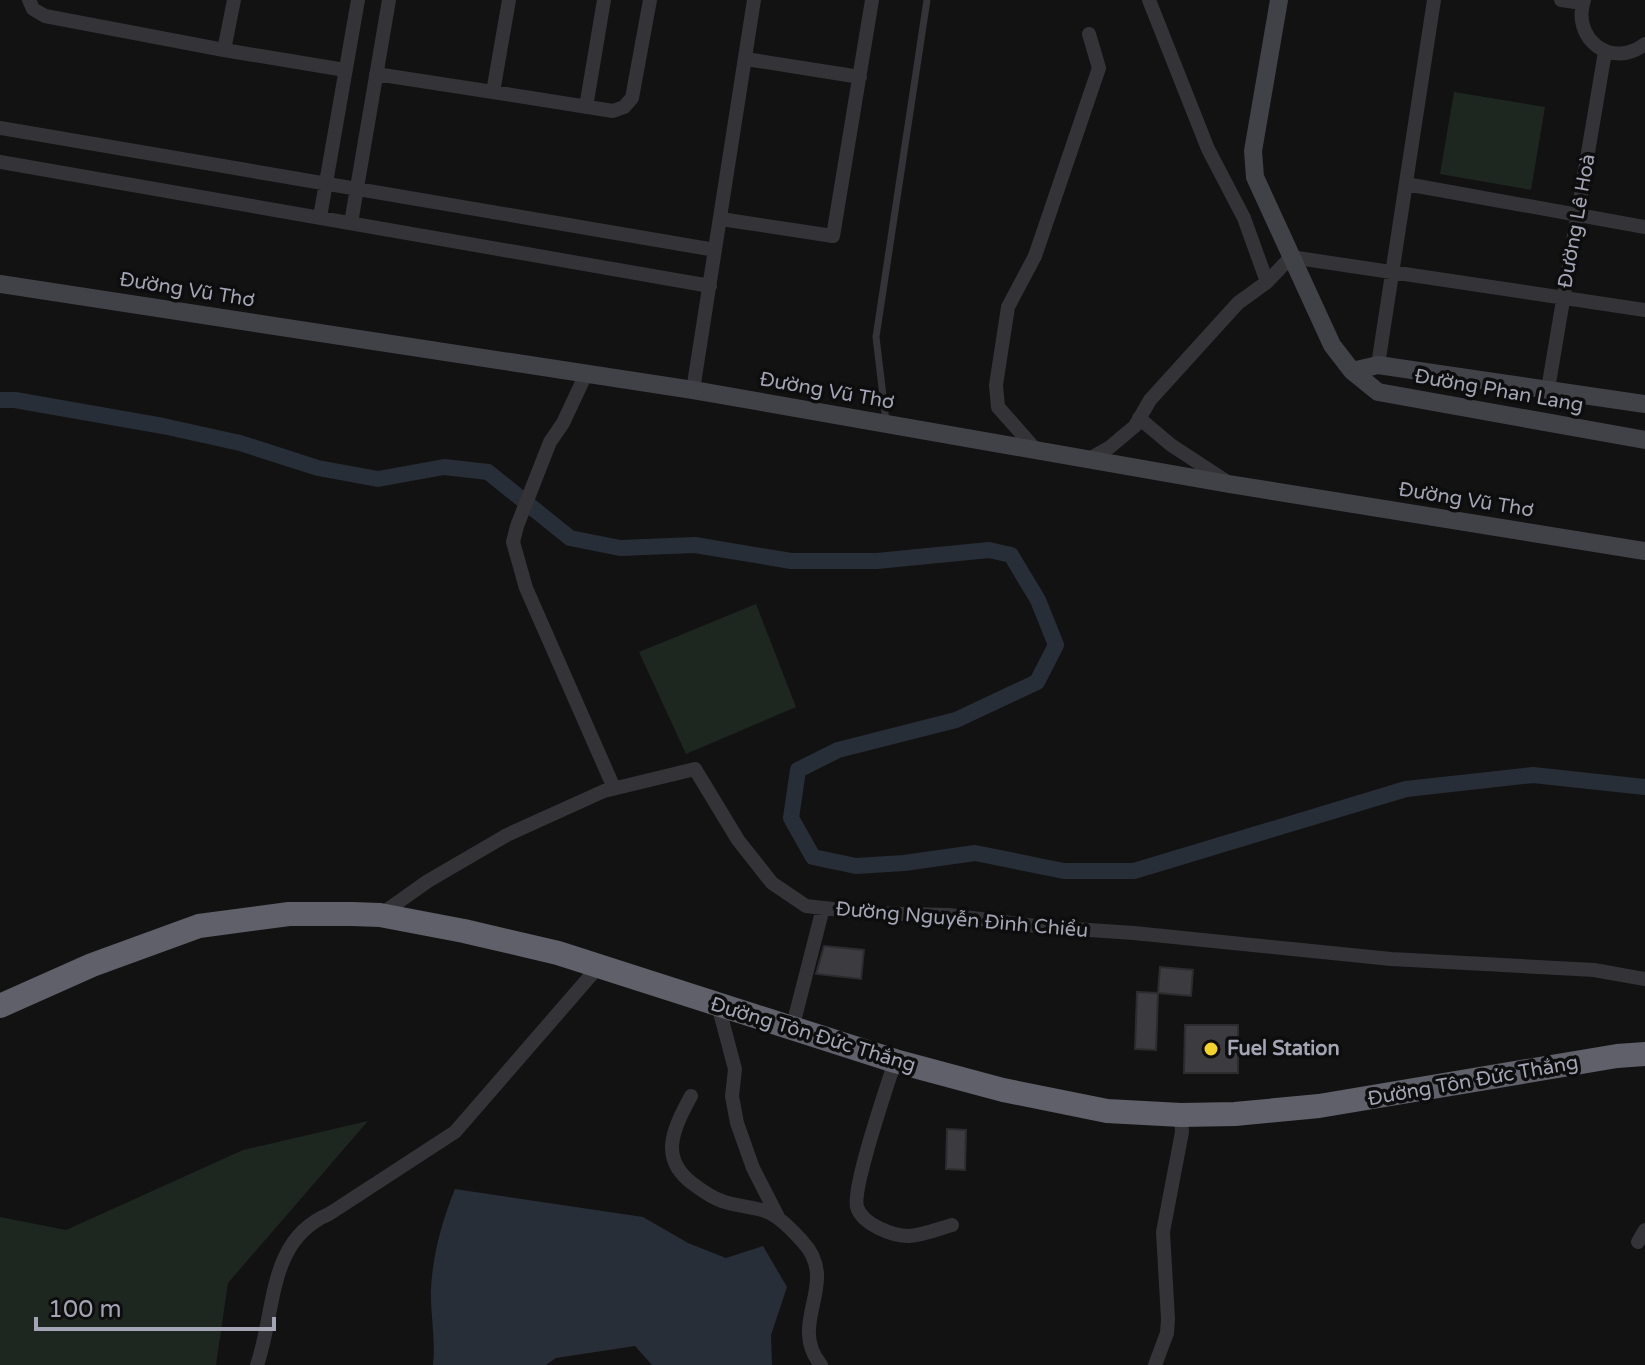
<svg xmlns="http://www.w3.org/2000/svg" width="1645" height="1365" viewBox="0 0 1645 1365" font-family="'Varela Round',sans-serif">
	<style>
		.green { fill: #1e2620 }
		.water { fill: #282e37 }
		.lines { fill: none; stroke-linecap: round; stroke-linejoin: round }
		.canal { stroke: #282e37; stroke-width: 16 }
		.building { fill: #3c3c40; stroke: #2c2c2f; stroke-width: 2 }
		.lane { stroke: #333338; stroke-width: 7 }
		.street { stroke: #333338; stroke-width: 14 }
		.secondary { stroke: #414148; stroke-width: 18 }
		.highway { stroke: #5f6069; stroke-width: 24 }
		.poi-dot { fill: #f2d32b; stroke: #0d0d0e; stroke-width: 3 }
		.labels { text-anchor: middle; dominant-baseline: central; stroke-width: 7; stroke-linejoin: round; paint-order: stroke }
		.street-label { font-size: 20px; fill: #a3a5b4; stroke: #0d0d0e }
		.poi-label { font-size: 20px; font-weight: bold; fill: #a3a5b4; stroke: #0d0d0e; text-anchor: start }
	</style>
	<rect width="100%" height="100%" fill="#121213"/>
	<!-- green -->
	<path class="green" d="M1454 92 1545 107 1531 190 1440 174Z
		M756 604 796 707 686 754 639 652Z
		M368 1121 228 1283 216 1365H0V1217L66 1230 243 1150Z"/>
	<!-- water -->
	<path class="water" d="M455 1189 643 1217 688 1243 726 1258 763 1246 787 1287 771 1335 772 1365H652L635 1346 556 1358 546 1365H433C436 1339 430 1314 431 1288 433 1254 442 1221 455 1189Z"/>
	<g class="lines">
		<!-- canal -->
		<path class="canal" d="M0 400H15L163 426 240 443 318 468 378 479 444 467 488 472 570 538 620 548 695 545 791 561H877L989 550 1011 555 1038 600 1056 645 1037 682 956 720 838 750 798 770 791 818 813 857 856 866 904 863 975 853 1064 871H1134L1406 789 1533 775 1645 787"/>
	</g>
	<!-- building -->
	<path class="building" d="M824 946 864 950 861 979 816 974Z
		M1160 967 1193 970 1191 996 1158 993Z
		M1137 992 1158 993 1156 1050 1135 1049Z
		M1185 1025H1238V1073H1184Z
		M947 1129 966 1130 965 1170 946 1169Z"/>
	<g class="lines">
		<!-- lane -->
		<path class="lane" d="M886 421 876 337 927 0"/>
		<!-- street -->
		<path class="street" d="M29 0 33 9 45 16 224 50 234 0
			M509 0 493 92 613 111 624 107 632 98 650 0
			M1561 0 1582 3
			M1584 0C1571 39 1612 70 1645 44
			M224 50 345 70
			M746 59 860 77
			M376 74 493 92
			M586 107 604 0
			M0 128 715 250
			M0 162 710 286
			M1406 184 1645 227
			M320 217 358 0
			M721 219 833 236 872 0
			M351 223 389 0
			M1267 282 1291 257 1645 310
			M1378 365 1434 0
			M586 374 563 423 550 442 517 526 513 542 526 588 614 788
			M1548 389 1605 52
			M693 390 754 0
			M1139 418 1171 445 1226 481
			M1036 450 998 407 996 385 1008 307 1035 256 1099 68 1089 34
			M1089 459 1110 447 1135 426 1150 400 1238 303 1267 282 1244 218 1208 149 1149 0
			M380 915 428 881 507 835 604 791 695 769 738 840 772 883 806 906 868 913 949 915 1044 927 1134 933 1391 959 1594 970 1645 979
			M718 1005 735 1069 732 1096 737 1123 753 1168 778 1217
			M792 1029 823 908
			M895 1061C887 1087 852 1187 857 1207 862 1224 892 1236 909 1236 923 1235 938 1229 952 1225
			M691 1096C672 1131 658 1160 696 1186 704 1192 713 1198 722 1201 738 1207 755 1206 770 1213 782 1219 793 1231 802 1241 842 1283 786 1322 821 1365
			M1638 1242 1645 1230
			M257 1365C276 1311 267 1240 329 1214L455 1132 599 966
			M1155 1365 1167 1333 1168 1319 1163 1232 1182 1132 1181 1115"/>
		<!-- secondary -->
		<path class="secondary" d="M1279 0 1253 151 1255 177 1332 345 1352 371 1378 392 1645 440
			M0 284 693 390 1229 484 1645 551
			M1352 371 1378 365 1645 404"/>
		<!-- highway -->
		<path class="highway" d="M0 1006 92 965 199 926 289 914H352L380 915 464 931 558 953 895 1061 1003 1090 1107 1111 1181 1115 1235 1114 1319 1106 1617 1056 1645 1054"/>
	</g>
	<!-- markers -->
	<circle class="poi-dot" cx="1211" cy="1049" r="8"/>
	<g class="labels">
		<!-- street labels -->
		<g class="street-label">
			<text transform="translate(1577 221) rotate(-80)">Đường Lê Hoà</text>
			<text transform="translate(187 290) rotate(9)">Đường Vũ Thơ</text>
			<text transform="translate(827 391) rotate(10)">Đường Vũ Thơ</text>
			<text transform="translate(1499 391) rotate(10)">Đường Phan Lang</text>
			<text transform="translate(1466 500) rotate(9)">Đường Vũ Thơ</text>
			<text transform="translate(962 920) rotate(5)">Đường Nguyễn Đình Chiểu</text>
			<text transform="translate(813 1035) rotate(17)">Đường Tôn Đức Thắng</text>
			<text transform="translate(1473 1081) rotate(-10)">Đường Tôn Đức Thắng</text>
		</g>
		<!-- poi labels -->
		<g class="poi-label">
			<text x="1227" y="1049">Fuel Station</text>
		</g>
	</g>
	<!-- scale -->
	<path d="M36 1317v12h238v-12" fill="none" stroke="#a3a5b4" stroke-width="4"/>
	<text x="48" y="1317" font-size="24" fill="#a3a5b4" stroke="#0d0d0e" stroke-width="6" paint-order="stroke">100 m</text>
</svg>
